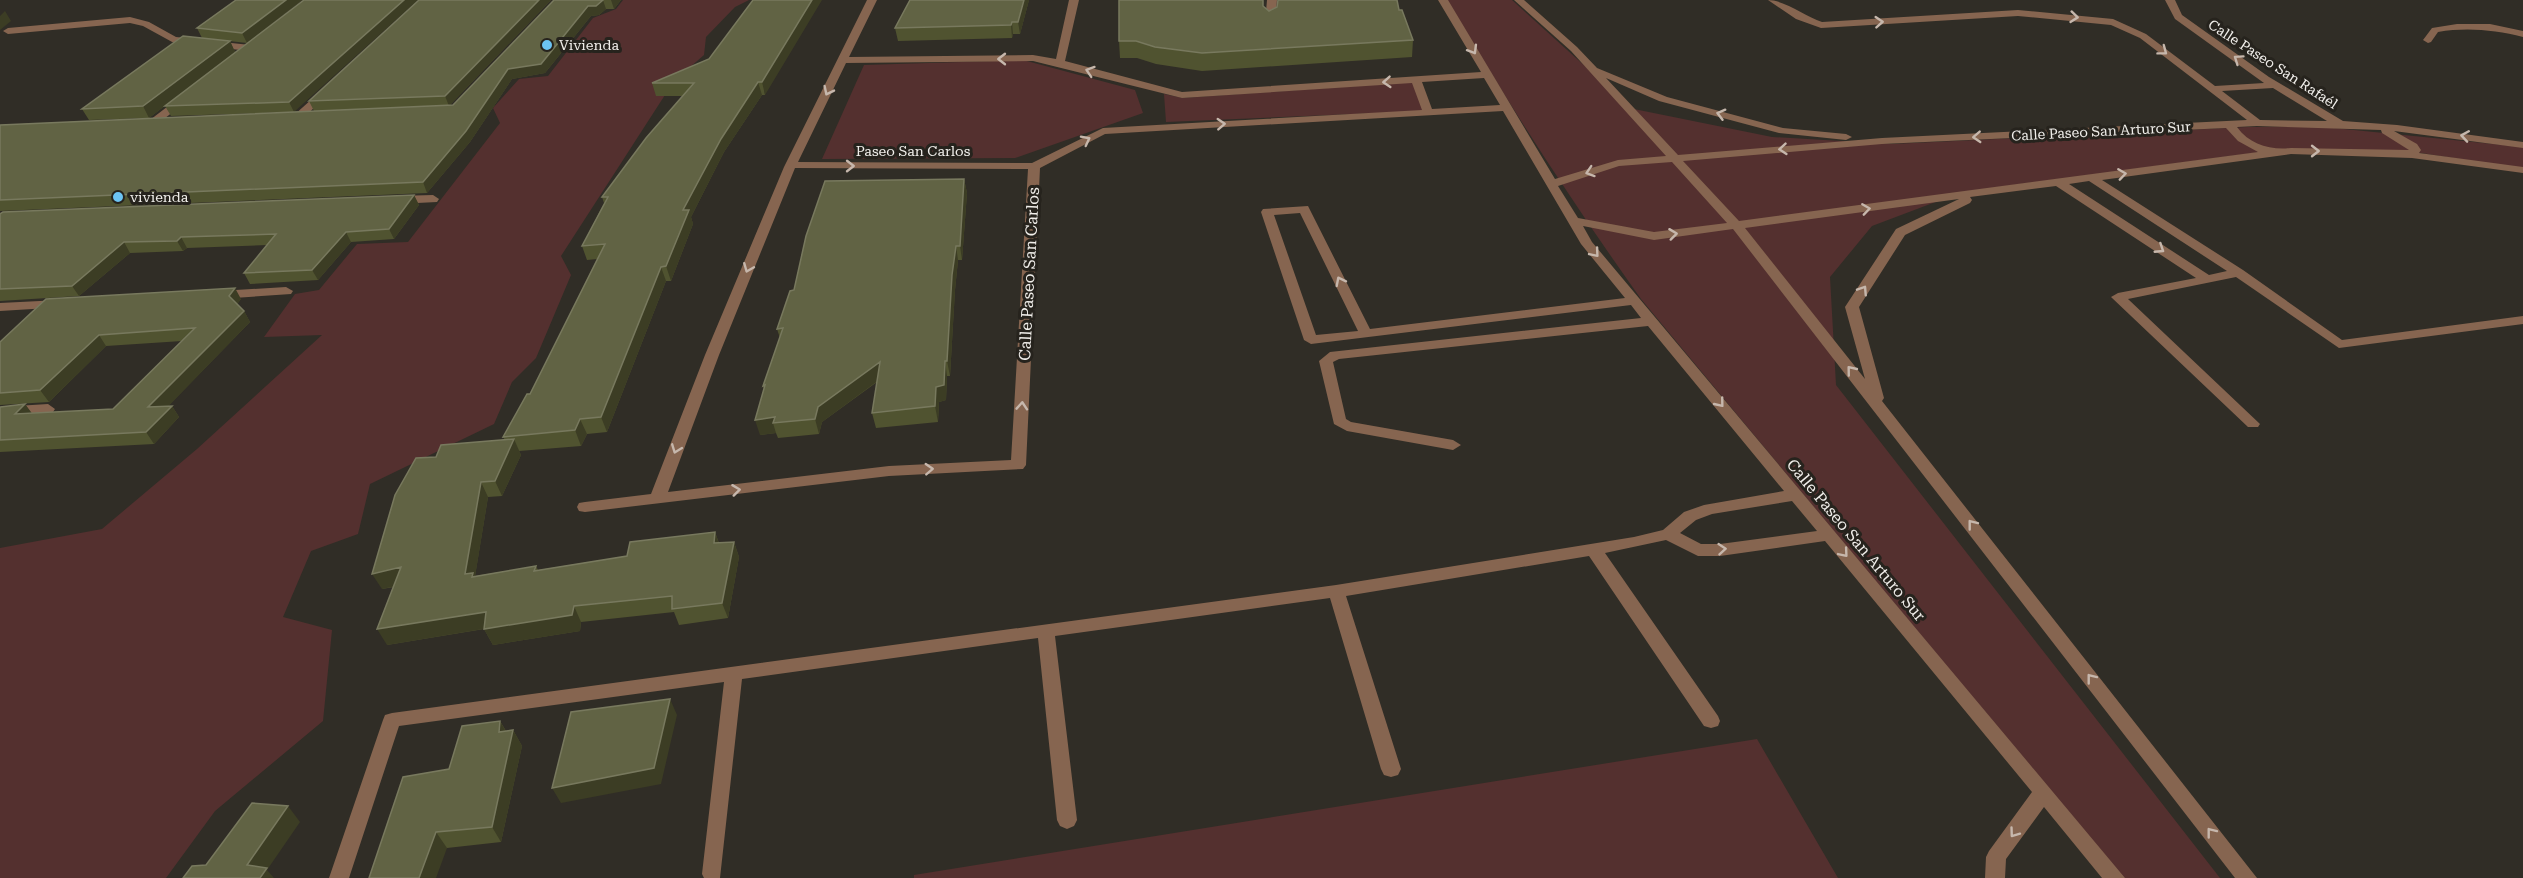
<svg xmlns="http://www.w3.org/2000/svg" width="2523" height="878" viewBox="0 0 2523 878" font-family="'Roboto Serif',serif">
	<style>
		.green { fill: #54302f }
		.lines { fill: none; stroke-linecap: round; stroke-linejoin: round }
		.minor { fill: #866550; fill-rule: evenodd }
		.wall { fill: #505330 }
		.shaded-wall { fill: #3c3d24 }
		.building { fill: #616344; stroke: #78795e; stroke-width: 1.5 }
		.oneway { stroke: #c6b7ac }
		.poi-dot { fill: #6cc3f3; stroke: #26231d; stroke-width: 2 }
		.labels { text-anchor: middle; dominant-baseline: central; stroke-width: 6; stroke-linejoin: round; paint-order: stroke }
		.far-poi-label { font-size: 14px; fill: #f0eeea; stroke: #26231d; text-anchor: start }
		.far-street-label { font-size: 14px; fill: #f0eeea; stroke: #26231d }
		.street-label { font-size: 16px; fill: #f0eeea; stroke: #26231d }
	</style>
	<rect width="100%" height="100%" fill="#302d26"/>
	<!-- green -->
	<path class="green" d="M623 0H749L735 7 706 37 704 55 674 81 561 256 571 275 536 358 512 382 494 424 370 484 358 534 311 551 283 617 332 630 323 721 215 811 166 878H0V548L102 529 197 449 322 335 264 337 295 294 319 290 357 244 408 242 500 123 493 108 519 79 548 76 593 18 616 9Z
		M1447 0H1512L1587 68 1624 107 1772 137 1892 144 2248 127 2314 126 2523 147V169L2402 150H2276L1962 192 1872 226 1830 277 1836 385 2220 878H2122L1641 299C1572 202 1507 102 1447 0Z
		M1023 60 1135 90 1143 113 1015 158 822 159 864 65Z
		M1414 82 1426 111 1166 122 1164 94 1183 98Z
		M1757 739 1838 878H914V875Z"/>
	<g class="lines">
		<!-- minor -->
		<path class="minor" d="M867 0H877L849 57 1033 55 1056 59 1069 0H1079L1065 61 1182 92 1481 72 1438 0H1448L1555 179 1618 160 1666 156 1571 51 1514 0H1524L1577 47 1597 68 1667 97 1783 128 1846 134 1852 137 1846 140 1779 133 1659 101 1606 78 1678 155 1882 138 2247 120 2140 38 2111 25 2018 16 1821 28 1796 19 1768 0C1784 0 1805 16 1822 22L2018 10 2113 19 2146 34 2215 86 2264 83 2175 19 2165 0H2175L2182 15 2269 77 2343 121 2397 125 2523 142V148L2394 131 2417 144 2421 150 2419 153 2523 167V173L2412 158 2291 154 2102 180 2243 270 2342 340 2523 316V324L2339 348 2236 277 2128 299 2260 424 2258 427H2248L2111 297 2118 293 2196 278 2056 186 1970 197 1972 200 1970 203 1905 235 1859 307 1884 398 1882 401 2257 878H2235L1733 229 1654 240 1583 226 1592 242 2125 878H2102L2044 807 2006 859 2005 878H1985L1986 857 1989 851 2032 792 1825 541 1720 556H1698L1666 540 1605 553 1718 716 1720 721 1718 726 1711 728 1704 726 1589 556 1346 596 1401 769 1398 775 1391 777 1384 775 1381 769 1330 598 1055 636 1077 820 1074 826 1067 829 1060 826 1057 820 1038 638 742 679 720 878H704L702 874 724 682 399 726 349 878H329L383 720 385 715 392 713 1336 585 1634 537 1663 530 1684 512 1704 505 1784 491 1648 326 1339 359 1333 362 1346 419 1351 422 1453 440 1461 445 1453 450 1347 431 1334 424 1319 361 1330 352 1641 318 1631 305 1311 344 1304 340 1261 212 1263 209 1308 206 1370 329 1625 298 1581 244 1503 111 1105 134 1040 168 1026 465 1023 469 889 476 585 512 579 511 577 507 579 503 585 502 651 494 705 355 784 167ZM1033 61 1182 98 1412 83 1422 110 1103 128 1032 163 798 162 846 63ZM1484 78 1500 105 1432 109 1422 82ZM2273 88 2327 121 2260 120 2222 91ZM2257 126 2381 130 2382 133 2409 150 2291 148C2270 150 2250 145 2237 127ZM2226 128 2238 141 2258 152 1739 221 1683 161 1882 144ZM1672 162 1727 223 1654 232 1578 218 1558 186 1619 166ZM795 168 1028 169 1011 460 889 466 668 492 719 355ZM2089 181 2227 271 2209 275 2069 184ZM1959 199 1896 229 1845 307 1865 379 1745 228ZM1300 213 1358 331 1316 335 1274 215ZM1792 501 1817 531 1720 544H1701L1680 533 1696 520 1712 514Z
			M1267 0H1277L1275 23 1270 26 1265 23Z
			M130 17 149 22 176 37 250 45 255 48 250 51 174 43 143 26 130 23 8 34 3 31 8 28Z
			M2457 24H2490L2523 31V37C2495 30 2467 27 2438 32L2431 42 2428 43 2423 40 2432 28Z
			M322 90 331 92 301 120H293V116Z
			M180 97 189 99 154 127H146V123Z
			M433 195 439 199 437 202 397 204 391 200 397 196Z
			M286 287 293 291 291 294 219 299 212 295 219 291Z
			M60 300 65 301 67 304 65 307 0 311V303Z
			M48 404 55 409 53 412 0 417V407Z"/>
	</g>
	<!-- wall -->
	<path class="wall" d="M236 0H302L247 43 202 38 197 28Z
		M304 0 294 112 171 116 165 106Z
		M419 0H551L450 105H453L554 0H621L614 9H606L599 15 591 16 545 73 512 79 470 142 427 193 0 211V125L314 111 309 101Z
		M753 0 765 95H762L724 152 691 217 693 224 671 281H666L607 432 587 434 581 446 519 451 521 455 502 496 488 497 475 576 536 566 538 570 627 556 715 532 719 543 734 542 739 557 728 618 679 625 674 612 581 622 580 631 493 645 484 629 387 645 394 587 382 589 436 457 505 440 503 437 530 394 597 259 587 260 582 246 604 203 602 197 683 96H656L652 83 709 59Z
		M1029 0 1020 34H1013L1012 38 898 41 895 28Z
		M1264 7 1269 11 1399 10 1413 40 1412 57 1202 71 1156 64 1137 58H1120L1119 41Z
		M230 41 235 52 149 118 89 120 82 109Z
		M964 179 967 193 962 260H958L955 290 950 376H947L946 400 939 402 938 422 876 428 872 413 877 382 822 422 819 434 778 438 776 433 760 435 764 389 763 386 780 338 777 329Z
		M414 195 419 205 394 239 351 242 318 280 250 284 244 273 267 245 187 248 183 251 130 253 79 296 0 301V214Z
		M241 299 237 304 244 311 250 322 168 406H172L179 417 154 444 0 452V407L25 404 31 413 113 409 182 341 106 346 49 402 0 405V342Z
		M500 721 506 731 513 730 522 746 501 842 447 848 369 878 449 769Z"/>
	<!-- shaded-wall -->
	<path class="shaded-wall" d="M286 0H302L247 43 242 33Z
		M404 0H418L294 112 289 102Z
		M539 0H551L449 106 445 96Z
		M603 0 606 9 599 15 591 16 545 73 512 79 470 142 427 193 423 182 508 69 588 6Z
		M611 0H621L614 9Z
		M812 0H822L765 95 762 82Z
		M1024 0H1029L1020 34 1018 22Z
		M5 11 11 21 0 30V16Z
		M1012 22 1013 34 1012 38 1011 25Z
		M230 41 235 52 149 118 143 106Z
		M758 82 762 95 724 152 691 217 693 224 671 281 666 266 683 210 721 139Z
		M964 179 967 193 962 260 960 246Z
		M414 195 419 205 394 239 389 229Z
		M346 232 351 242 318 280 312 270Z
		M181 237 187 248 183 251 177 241Z
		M124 242 130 253 79 296 72 286Z
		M956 246 958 260 955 290 950 376 947 361 952 275Z
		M661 267 666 281 607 432 601 417Z
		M235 288 241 299 235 307 229 296Z
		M244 311 250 322 156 419 148 407Z
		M99 335 106 346 49 402 40 390Z
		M945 361 947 376 946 400 939 402 938 422 935 406 936 387Z
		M880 362 883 377 822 422 819 434 815 419 818 407Z
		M25 404 34 416 15 414Z
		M172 406 179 417 154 444 146 432Z
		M775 417 773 423 776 433 760 435 755 420Z
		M580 419 587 434 581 446 575 430Z
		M514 439 521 455 502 496 495 481Z
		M481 482 488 497 475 577 481 588 465 574Z
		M715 532 720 547 714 543Z
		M734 542 739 557 728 618 722 603Z
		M401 567 410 583 382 589 372 574Z
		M574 606 581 622 580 631 493 645 484 629Z
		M486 612 495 627 387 645 377 629Z
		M670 699 677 715 661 784 561 803 552 788Z
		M500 721 509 737 499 732Z
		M513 730 522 746 501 842 492 827Z
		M288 806 300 822 267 870 274 878H258L247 865Z
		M436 832 447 848 436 878H419Z"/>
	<!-- building -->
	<path class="building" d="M236 0H286L242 33 197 28Z
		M304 0H404L289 102 165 106Z
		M419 0H539L445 96 309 101Z
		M554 0H603L596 6H588L541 64 508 69 466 131 423 182 0 200V125L453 105Z
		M753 0H812L762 82H758L721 139 683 210H689L666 266 661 267 601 417 580 419 575 430 503 437 527 394H530L605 244 582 246 608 197H602L646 138 694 83H652L709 59Z
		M910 0H1024L1018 22H1012L1011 25 895 28Z
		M1119 0H1263V6L1269 11 1277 7 1278 0H1397L1399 10H1402L1413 40 1202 53 1155 47 1136 41H1119Z
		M183 36 230 41 143 106 82 109Z
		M964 179 960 246H956L952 275 947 361H945L944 385 936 387 935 406 872 413 880 362 818 407 815 419 773 423 775 417 755 420 765 385 763 386 783 328 777 329 790 291 794 290 806 236 825 181Z
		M414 195 389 229 346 232 312 270 244 273 276 234 181 237 177 241 124 242 72 286 0 289V214L3 212Z
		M235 288 229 296 244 311 148 407 172 406 146 432 0 440V407L25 404 15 414 113 409 195 328 99 335 40 390 0 393V342L46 299Z
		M514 439 495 481 481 482 465 574 473 573 472 577 536 566 534 571 627 556 630 542 715 532 714 543 734 542 722 603 672 609V596L574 606 572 615 484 629 486 612 377 629 401 567 372 574 395 495 416 458 436 457 441 445Z
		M670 699 654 768 552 788 571 712Z
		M500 721 499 732 513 730 492 827 436 832 419 878H369L403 777 449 769 462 726Z
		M252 803 288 806 247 865 267 868 260 878H183L192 866 206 865Z"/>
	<!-- one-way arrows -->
	<defs><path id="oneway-chevron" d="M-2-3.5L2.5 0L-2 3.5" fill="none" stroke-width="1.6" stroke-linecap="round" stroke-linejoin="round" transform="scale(1.5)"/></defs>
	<g class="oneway">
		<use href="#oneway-chevron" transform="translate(2074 17) rotate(6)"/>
		<use href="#oneway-chevron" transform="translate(1879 22) rotate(-4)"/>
		<use href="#oneway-chevron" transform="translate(1473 50) rotate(59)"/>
		<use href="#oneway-chevron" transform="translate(2163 51) rotate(37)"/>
		<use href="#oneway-chevron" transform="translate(1002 59) rotate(180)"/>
		<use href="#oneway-chevron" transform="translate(2238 59) rotate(-145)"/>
		<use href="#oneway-chevron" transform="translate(1090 71) rotate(-162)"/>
		<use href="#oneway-chevron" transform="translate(1387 82) rotate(176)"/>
		<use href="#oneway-chevron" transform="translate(828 91) rotate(116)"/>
		<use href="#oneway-chevron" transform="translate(1721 114) rotate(-165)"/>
		<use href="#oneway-chevron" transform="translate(1221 124) rotate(-3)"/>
		<use href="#oneway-chevron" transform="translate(2465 136) rotate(-171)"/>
		<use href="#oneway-chevron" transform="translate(1977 137) rotate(177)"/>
		<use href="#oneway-chevron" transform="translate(1086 140) rotate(-27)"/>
		<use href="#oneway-chevron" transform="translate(1783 149) rotate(175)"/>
		<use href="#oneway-chevron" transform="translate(2315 151)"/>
		<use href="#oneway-chevron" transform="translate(850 166)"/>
		<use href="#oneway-chevron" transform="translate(1590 172) rotate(162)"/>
		<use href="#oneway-chevron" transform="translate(2122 174) rotate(-8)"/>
		<use href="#oneway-chevron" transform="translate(1866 209) rotate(-8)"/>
		<use href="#oneway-chevron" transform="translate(1673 234) rotate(-7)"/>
		<use href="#oneway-chevron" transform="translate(2160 249) rotate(33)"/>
		<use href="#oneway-chevron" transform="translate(1595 253) rotate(50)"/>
		<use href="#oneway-chevron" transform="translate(748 268) rotate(112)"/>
		<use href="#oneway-chevron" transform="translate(1340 281) rotate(-117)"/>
		<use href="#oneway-chevron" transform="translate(1863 290) rotate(-57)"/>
		<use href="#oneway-chevron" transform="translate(1851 370) rotate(-129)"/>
		<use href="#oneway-chevron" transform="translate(1720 403) rotate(51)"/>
		<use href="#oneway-chevron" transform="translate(1022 406) rotate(-86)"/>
		<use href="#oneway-chevron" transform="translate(676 449) rotate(111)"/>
		<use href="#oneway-chevron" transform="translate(929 469) rotate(-3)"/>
		<use href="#oneway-chevron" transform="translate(736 490) rotate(-7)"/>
		<use href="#oneway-chevron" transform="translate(1972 524) rotate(-128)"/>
		<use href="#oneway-chevron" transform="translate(1722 549) rotate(-5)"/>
		<use href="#oneway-chevron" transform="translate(1844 553) rotate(50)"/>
		<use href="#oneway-chevron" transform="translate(2091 678) rotate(-128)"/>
		<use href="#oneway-chevron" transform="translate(2211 832) rotate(-128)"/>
		<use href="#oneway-chevron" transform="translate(2014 833) rotate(126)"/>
	</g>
	<!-- markers -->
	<g class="poi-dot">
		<circle cx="547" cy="45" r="6"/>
		<circle cx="118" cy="197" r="6"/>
	</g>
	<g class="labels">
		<!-- far-poi labels -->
		<g class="far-poi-label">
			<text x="559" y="45">Vivienda</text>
			<text x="130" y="197">vivienda</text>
		</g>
		<!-- far-street labels -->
		<g class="far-street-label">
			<text transform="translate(2273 64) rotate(33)">Calle Paseo San Rafaél</text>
			<text transform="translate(2101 131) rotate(-3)">Calle Paseo San Arturo Sur</text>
			<text x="913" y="151">Paseo San Carlos</text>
		</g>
		<!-- street labels -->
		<g class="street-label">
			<text transform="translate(1029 274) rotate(-87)">Calle Paseo San Carlos</text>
			<text transform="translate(1856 540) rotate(50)">Calle Paseo San Arturo Sur</text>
		</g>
	</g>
</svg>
